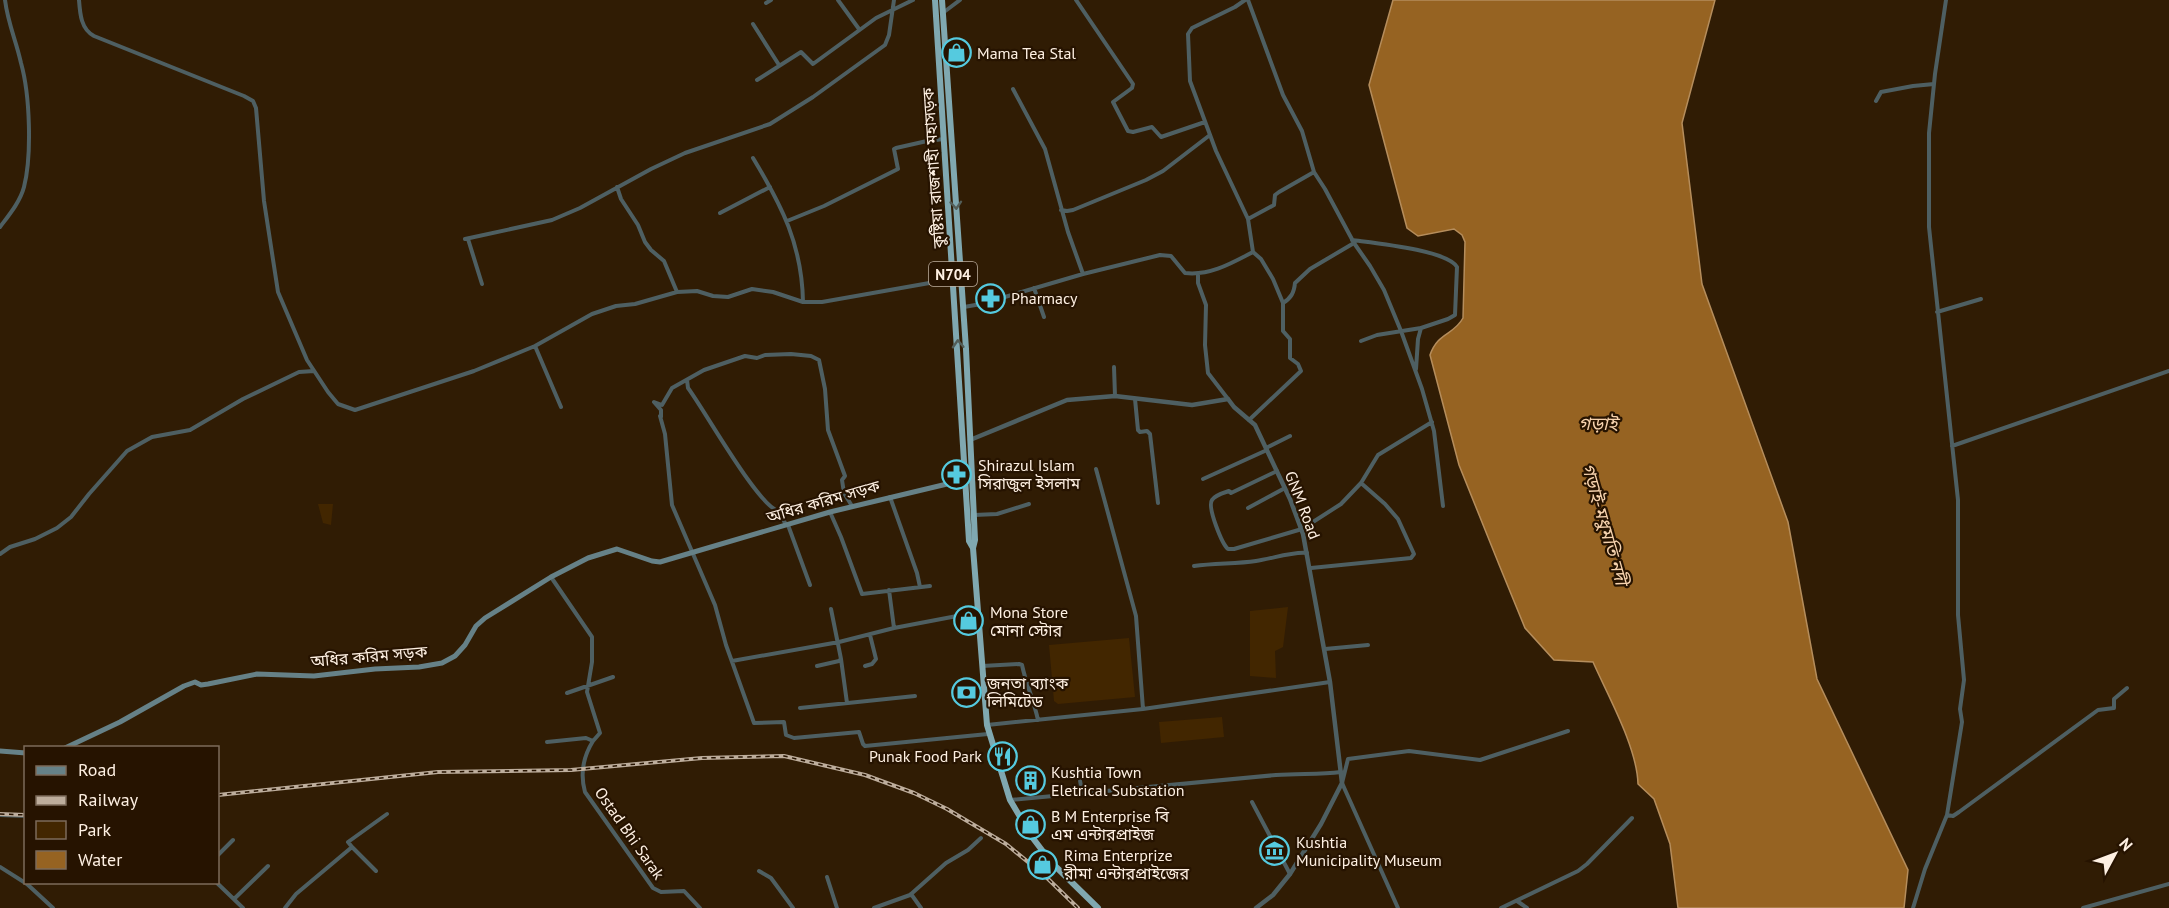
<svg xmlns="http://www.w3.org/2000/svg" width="2169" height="908" viewBox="0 0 2169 908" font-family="'PT Sans','Noto Sans Bengali',sans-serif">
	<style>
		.green { fill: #422600 }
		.water { fill: #966322; stroke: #b58d5c; stroke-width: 1.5 }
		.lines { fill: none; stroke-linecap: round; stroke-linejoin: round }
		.minor { stroke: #4e5f62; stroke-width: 4 }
		.tertiary { stroke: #4e5f62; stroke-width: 4.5 }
		.secondary { stroke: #668187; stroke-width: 5 }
		.trunk { stroke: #80a8b0; stroke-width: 6 }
		.rail-casing { stroke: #bdad9c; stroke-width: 4 }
		.rail { stroke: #261300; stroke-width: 1.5; stroke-dasharray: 4.5; stroke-linecap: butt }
		.oneway { stroke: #535e58 }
		.labels { text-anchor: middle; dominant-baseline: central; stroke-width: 4.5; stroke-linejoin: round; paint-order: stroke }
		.shield { fill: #261300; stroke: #bdae9e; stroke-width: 1.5 }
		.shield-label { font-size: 15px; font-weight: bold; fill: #fef0e2 }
		.poi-label { font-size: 16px; fill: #fef0e2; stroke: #261300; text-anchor: start }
		.street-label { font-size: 16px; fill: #fef0e2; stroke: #261300 }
		.water-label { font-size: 18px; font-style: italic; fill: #f7d3ae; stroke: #261300 }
	</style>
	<rect width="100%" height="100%" fill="#301c04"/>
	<!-- green -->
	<path class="green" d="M318 504H333L331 525 323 523Z
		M1288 607 1283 647 1275 651 1276 678 1250 676V611Z
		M1129 638 1135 697 1058 704 1054 701 1049 645Z
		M1222 717 1224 737 1161 743 1159 722Z"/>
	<!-- water -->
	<path class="water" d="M1393 0H1715L1682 123 1702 284 1788 522 1817 679 1908 870 1904 908H1678L1670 844 1654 799 1638 784C1637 747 1608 696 1593 662L1554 660 1525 628 1500 567 1459 465 1430 355C1438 332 1454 335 1463 318L1465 242 1462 235 1454 229 1418 236 1407 228 1369 85Z"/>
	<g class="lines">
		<!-- minor -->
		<path class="minor" d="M79 0C80 14 81 29 94 36L244 96 253 101 256 108 264 201 278 292 307 360 328 392 338 404 355 410 474 371 535 346 592 314 616 306 635 304 677 292 697 291 713 296 728 297 752 289 773 292 803 302H822L952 279
			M838 0 859 29
			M1076 0 1133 84 1132 88 1113 102 1128 131 1133 132 1152 127 1161 137 1205 122
			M1245 0 1235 7 1192 28 1188 34 1190 81 1216 151 1248 219 1253 252 1261 259 1273 279 1283 303V331L1290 339V358L1298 364 1301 371 1249 420
			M1248 0 1283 95 1302 131 1314 172 1325 189 1354 243 1370 266 1384 290 1401 331 1422 389 1434 431 1443 506
			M766 3 771 0
			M944 12 960 0
			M753 24 779 65
			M757 80 801 52 813 64 876 18 913 0
			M1013 89 1045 149 1068 232 1083 274
			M931 97 935 140
			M1876 101 1881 92 1913 86 1934 84
			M753 158C782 206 802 245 803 302
			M617 187 621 199 638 225 645 242 651 250 664 261 677 292
			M1061 210 1067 211 1073 210 1146 180 1163 171 1210 135
			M720 213 770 187
			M1248 219 1274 205 1275 195 1279 192 1314 172
			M787 221 824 206 898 169 894 149 896 148 927 141 944 139
			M0 227C9 215 20 202 24 187 32 155 30 95 21 63 16 40 8 24 5 0
			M465 239 552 220 580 208 651 169 685 153 770 124 813 97 885 45 889 35 894 0
			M468 239 482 284
			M1352 240C1374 243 1447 250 1457 267L1455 315 1448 319 1421 328 1418 339 1416 369
			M1198 274V283L1206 305 1205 345 1208 373 1228 399
			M1034 288 1044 317
			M1283 303C1291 298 1294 293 1295 283L1310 269 1354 243
			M964 307 981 304 1083 274 1160 255 1171 256 1185 273C1210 276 1232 263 1253 252
			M1937 312 1981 299
			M1361 341 1377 335 1421 328
			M535 346 561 407
			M1114 367 1115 396
			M687 380 688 388C704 409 759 508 779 511L786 525
			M1135 399 1138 430 1140 432 1147 431 1150 434 1158 503
			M660 416 665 434 672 505 715 605 726 645 754 723 784 722 786 735 794 738 859 732 863 744 865 746 988 734
			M661 417V410L654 402 662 405 672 388 704 370 745 356 757 358 765 355 791 354 811 356 819 360 825 389 828 430 845 476 842 480 844 493 852 506
			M1952 446 2169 371
			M1266 448 1290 436
			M1096 469 1136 616 1143 709
			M1277 471 1231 493 1229 491C1223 493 1215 495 1212 500 1207 507 1222 544 1228 549H1234L1302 529 1341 504 1361 483 1378 455 1432 422
			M1203 479 1267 450
			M890 497 917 573 920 587
			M1248 508 1285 488
			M830 512 841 537 862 594 930 586
			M974 515 997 514 1029 504
			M788 525 810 585
			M0 554 10 547 35 539 57 528 71 517 89 494 127 451 152 437 190 430 243 399 299 372 314 371
			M1194 566C1215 563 1236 564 1256 561 1271 559 1294 551 1307 553
			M1311 568 1411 558 1414 554 1398 519 1385 504 1361 483
			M889 590 894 628
			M1325 649 1368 645
			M841 659 847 703
			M732 661 839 642 894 628 978 612
			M817 666 839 661 841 659 831 609
			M865 666 872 664 876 659 870 635
			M982 666 1019 664 1022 665C1026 684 1034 701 1038 720
			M567 693 613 677
			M800 708 915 696
			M987 725 1143 709 1330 682
			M593 741C583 757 580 774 585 792L653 888 661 892 684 891 700 908
			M547 742 586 738 593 741 600 733 587 692 592 662V637L551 577
			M1078 769 1082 792
			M1010 800 1276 775C1298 773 1319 775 1341 772
			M1252 802 1290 874
			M0 815 26 816
			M1947 815 1953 816 1959 812 2098 710 2114 708V699L2127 688
			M352 847 348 842 387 814
			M218 855 233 840
			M0 867 27 884 53 908
			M759 871 771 878 793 908
			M827 877 837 908
			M216 882 243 908
			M911 894 921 908
			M234 899 268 866
			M1517 901 1527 908
			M285 908 296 894 352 847 376 871
			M874 908 910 895 946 863 968 850 981 838
			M1398 908 1342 783 1348 759 1409 751 1480 760 1568 731
			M1501 908 1578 871 1587 864 1632 818
			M1913 908 1925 869 1947 815 1962 722 1960 709 1964 680 1958 615V500L1929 227V133L1935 74 1946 0
			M2083 908 2169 884"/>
		<!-- tertiary -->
		<path class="tertiary" d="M970 440 1067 400 1115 396 1192 405 1228 399 1234 407 1255 425 1290 499 1303 534 1330 682 1342 783 1321 824 1290 874 1273 895 1256 908"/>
		<!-- secondary -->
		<path class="secondary" d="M65 748 120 722 184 686 195 682 201 685 208 684 257 674 314 676 375 669 419 667 442 663 455 656 465 645 476 626 485 618 551 577 588 558 617 549 652 561 660 562 830 512 968 479
			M0 751 26 753"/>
		<!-- trunk -->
		<path class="trunk" d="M935 0 969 541 973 548 987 725 1010 800 1032 837 1051 862 1098 908
			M942 0 966 349 975 540 973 548"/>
		<defs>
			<path id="rail" d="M218 795 438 772 571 770 702 758 784 756 865 775 914 793 947 809 1006 844 1045 876 1078 908
				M0 814 26 815"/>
		</defs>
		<!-- rail casing -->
		<use href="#rail" class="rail-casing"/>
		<!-- rail -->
		<use href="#rail" class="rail"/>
	</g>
	<!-- one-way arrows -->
	<defs><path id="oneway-chevron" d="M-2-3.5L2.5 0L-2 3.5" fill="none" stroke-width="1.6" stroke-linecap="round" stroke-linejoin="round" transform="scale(1.5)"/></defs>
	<g class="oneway">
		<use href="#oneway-chevron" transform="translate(956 205) rotate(86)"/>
		<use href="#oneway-chevron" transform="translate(958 344) rotate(-93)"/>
	</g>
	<!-- icons -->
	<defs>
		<symbol id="shop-ring" viewBox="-11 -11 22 22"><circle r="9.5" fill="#261300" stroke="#55cadf" stroke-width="1.5"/><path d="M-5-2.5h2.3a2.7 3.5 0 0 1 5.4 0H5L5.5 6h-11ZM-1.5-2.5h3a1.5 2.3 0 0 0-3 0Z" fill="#55cadf"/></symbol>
		<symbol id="pharmacy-ring" viewBox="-11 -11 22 22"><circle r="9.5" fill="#261300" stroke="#55cadf" stroke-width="1.5"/><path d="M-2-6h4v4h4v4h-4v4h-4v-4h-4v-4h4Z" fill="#55cadf"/></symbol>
		<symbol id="bank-ring" viewBox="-11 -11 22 22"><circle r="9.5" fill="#261300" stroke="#55cadf" stroke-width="1.5"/><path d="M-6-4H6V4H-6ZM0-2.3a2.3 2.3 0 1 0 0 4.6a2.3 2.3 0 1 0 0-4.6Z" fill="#55cadf"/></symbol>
		<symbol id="restaurant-ring" viewBox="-11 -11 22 22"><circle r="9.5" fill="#261300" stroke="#55cadf" stroke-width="1.5"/><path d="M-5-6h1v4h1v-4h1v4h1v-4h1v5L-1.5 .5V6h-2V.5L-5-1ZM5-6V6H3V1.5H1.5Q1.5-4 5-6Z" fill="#55cadf"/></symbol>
		<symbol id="building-ring" viewBox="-11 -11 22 22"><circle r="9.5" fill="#261300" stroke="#55cadf" stroke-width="1.5"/><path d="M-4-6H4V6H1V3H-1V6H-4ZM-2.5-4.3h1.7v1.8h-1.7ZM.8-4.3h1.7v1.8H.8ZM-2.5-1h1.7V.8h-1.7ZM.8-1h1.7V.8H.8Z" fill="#55cadf"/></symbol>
		<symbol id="museum-ring" viewBox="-11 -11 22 22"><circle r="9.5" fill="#261300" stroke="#55cadf" stroke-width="1.5"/><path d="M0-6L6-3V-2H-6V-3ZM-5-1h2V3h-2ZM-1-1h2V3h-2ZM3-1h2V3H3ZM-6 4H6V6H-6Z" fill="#55cadf"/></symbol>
	</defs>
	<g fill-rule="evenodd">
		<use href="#shop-ring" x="940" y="36" width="33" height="33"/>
		<use href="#pharmacy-ring" x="974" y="282" width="33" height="33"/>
		<use href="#pharmacy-ring" x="940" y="458" width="33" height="33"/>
		<use href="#shop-ring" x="952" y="604" width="33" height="33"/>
		<use href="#bank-ring" x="950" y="676" width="33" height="33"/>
		<use href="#restaurant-ring" x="986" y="740" width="33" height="33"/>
		<use href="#building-ring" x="1014" y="764" width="33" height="33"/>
		<use href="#shop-ring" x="1014" y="808" width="33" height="33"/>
		<use href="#museum-ring" x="1258" y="834" width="33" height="33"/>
		<use href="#shop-ring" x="1026" y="848" width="33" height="33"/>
	</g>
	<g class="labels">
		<!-- shield labels -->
		<rect class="shield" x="929" y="262" width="48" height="24" rx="4.5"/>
		<g class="shield-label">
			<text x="953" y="274">N704</text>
		</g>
		<!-- poi labels -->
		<g class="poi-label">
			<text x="977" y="53">Mama Tea Stal</text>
			<text x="1011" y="298">Pharmacy</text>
			<text x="978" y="465">Shirazul Islam<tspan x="978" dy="18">সিরাজুল ইসলাম</tspan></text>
			<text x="990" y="612">Mona Store<tspan x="990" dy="18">মোনা স্টোর</tspan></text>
			<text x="987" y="683">জনতা ব্যাংক<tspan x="987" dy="18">লিমিটেড</tspan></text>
			<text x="982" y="756" text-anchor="end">Punak Food Park</text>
			<text x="1051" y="772">Kushtia Town<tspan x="1051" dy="18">Eletrical Substation</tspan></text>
			<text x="1051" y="816">B M Enterprise বি<tspan x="1051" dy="18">এম এন্টারপ্রাইজ</tspan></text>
			<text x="1296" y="842">Kushtia<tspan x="1296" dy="18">Municipality Museum</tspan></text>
			<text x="1064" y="855">Rima Enterprize<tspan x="1064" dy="18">রীমা এন্টারপ্রাইজের</tspan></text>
		</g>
		<!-- street labels -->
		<g class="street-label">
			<text transform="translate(933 168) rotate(-94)">কুষ্টিয়া রাজশাহী মহাসড়ক</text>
			<text transform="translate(823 501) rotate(-16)">অধির করিম সড়ক</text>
			<text transform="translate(1303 505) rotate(69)">GNM Road</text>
			<text transform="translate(369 656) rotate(-5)">অধির করিম সড়ক</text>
			<text transform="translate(630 833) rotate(55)">Ostad Bhi Sarak</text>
		</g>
		<!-- water labels -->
		<g class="water-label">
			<text x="1598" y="423">গড়াই</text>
			<text transform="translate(1605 524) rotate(74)">গড়াই-মধুমতি নদী</text>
		</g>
	</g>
	<!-- legend -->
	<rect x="24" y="746" width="195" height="138" fill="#261300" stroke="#7c6b5a" stroke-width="1.5"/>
	<rect x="36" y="766" width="30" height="9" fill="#668187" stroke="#7c6b5a" stroke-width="1.5"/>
	<text x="78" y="776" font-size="18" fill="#fef0e2">Road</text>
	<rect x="36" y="796" width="30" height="9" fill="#bdad9c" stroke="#7c6b5a" stroke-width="1.5"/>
	<text x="78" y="806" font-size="18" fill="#fef0e2">Railway</text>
	<rect x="36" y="821" width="30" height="18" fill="#422600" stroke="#7c6b5a" stroke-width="1.5"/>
	<text x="78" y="836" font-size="18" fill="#fef0e2">Park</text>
	<rect x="36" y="851" width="30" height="18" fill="#966322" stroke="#7c6b5a" stroke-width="1.5"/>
	<text x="78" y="866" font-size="18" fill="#fef0e2">Water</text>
	<!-- north arrow -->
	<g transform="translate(2115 854) rotate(49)" stroke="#261300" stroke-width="4.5" paint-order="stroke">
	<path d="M0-4.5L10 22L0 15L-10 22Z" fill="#fef0e2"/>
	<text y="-9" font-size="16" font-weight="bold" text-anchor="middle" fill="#fef0e2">N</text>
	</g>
</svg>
